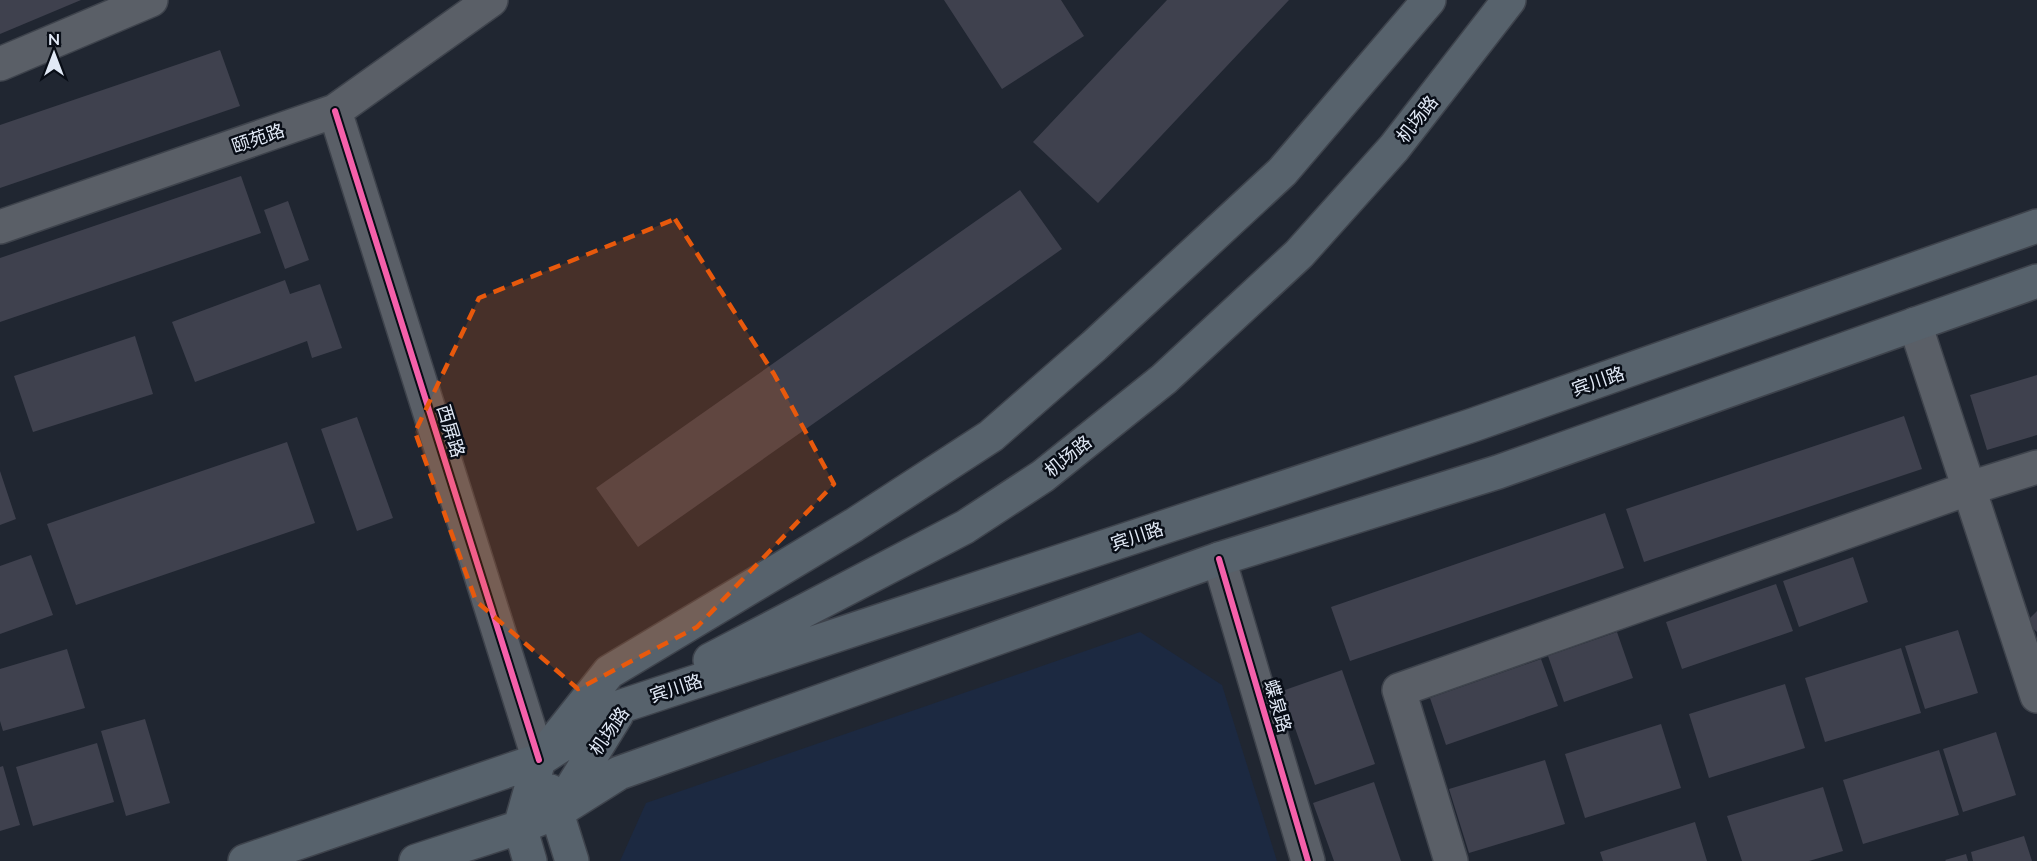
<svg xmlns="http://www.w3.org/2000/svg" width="2037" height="861" viewBox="0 0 2037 861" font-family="Mulish,'Noto Sans SC',sans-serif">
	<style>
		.built { fill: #1c2941 }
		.building { fill: #3f414e }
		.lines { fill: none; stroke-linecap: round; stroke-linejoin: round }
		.minor-casing { stroke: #3e434c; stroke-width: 36 }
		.major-casing { stroke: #3e434c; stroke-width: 36 }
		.minor { stroke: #5a5f67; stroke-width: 33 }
		.major { stroke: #57626c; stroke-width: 33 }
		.cycleway-casing { stroke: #080d16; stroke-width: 10 }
		.cycleway { stroke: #f560ab; stroke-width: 6 }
		.marked { fill: #e8590c; fill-opacity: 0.2; stroke: #e8590c; stroke-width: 4.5; stroke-dasharray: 12 8; stroke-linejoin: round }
		.labels { text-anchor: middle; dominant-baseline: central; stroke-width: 5; stroke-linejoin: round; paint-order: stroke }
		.street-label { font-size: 18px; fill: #e1e9f6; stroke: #080d16 }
	</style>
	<rect width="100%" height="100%" fill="#202631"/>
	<!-- built -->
	<path class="built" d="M1140 632 1222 685 1277 861H620L646 803Z"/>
	<!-- building -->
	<path class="building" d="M0 0H81L0 34Z
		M944 0H1061L1084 36 1002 89Z
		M1167 0H1289L1098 203 1033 142Z
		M220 50 240 106 0 188V125Z
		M241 176 261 233 0 322V258Z
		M1020 190 1062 249 638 547 596 488Z
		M288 201 309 260 285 269 264 210Z
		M285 280 290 294 320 284 342 348 312 358 307 341 195 382 172 322Z
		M135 336 153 394 33 432 14 376Z
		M2037 375V435L1987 450 1970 395Z
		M1904 416 1922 469 1644 562 1626 509Z
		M357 417 393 518 357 531 321 429Z
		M287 442 315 523 76 605 47 524Z
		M0 471 16 519 0 525Z
		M1605 513 1624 568 1350 661 1331 607Z
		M31 555 53 615 0 634V566Z
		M1853 557 1868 602 1799 627 1783 581Z
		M1776 584 1793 631 1682 669 1666 622Z
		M2037 611V632L2026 622Z
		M1958 630 1978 693 1925 709 1905 646Z
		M1617 632 1633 678 1564 702 1548 656Z
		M1901 648 1921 713 1825 742 1805 678Z
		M67 649 85 708 3 731 0 721V669Z
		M1541 659 1558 706 1446 745 1430 698Z
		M1342 670 1375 764 1315 785 1282 691Z
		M1785 684 1805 748 1709 778 1689 714Z
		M145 719 170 803 126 816 101 731Z
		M1661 724 1681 788 1585 818 1565 754Z
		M1996 732 2016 795 1963 812 1943 749Z
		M97 743 114 802 33 826 16 767Z
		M1939 750 1959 815 1863 844 1843 780Z
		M1545 760 1565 824 1469 853 1449 789Z
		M3 766 20 825 0 831V767Z
		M1374 782 1401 861H1334L1313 803Z
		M1823 787 1843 851 1809 861H1742L1727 816Z
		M1695 822 1707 861H1603L1600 852Z
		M2024 836 2032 861H1973L1971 852Z
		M1966 854 1968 861H1946L1945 860Z"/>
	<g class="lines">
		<defs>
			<path id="minor" d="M0 64 151 0
				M335 111 539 760
				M0 227 335 111 491 0
				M1915 324 2037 696
				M1219 559 1308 861
				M1451 861 1399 690 1970 488 2037 467"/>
			<path id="major" d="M710 660 965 527 1043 476 1164 379 1299 254 1394 148 1509 0
				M550 791 572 861
				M561 805 617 714
				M245 861 539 760 622 706 1473 425 2037 226
				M416 861 520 827 557 812 619 773 1219 559 1498 472 2037 281
				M530 861 520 827 539 760 609 672 854 525 991 436 1094 346 1282 172 1429 0"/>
		</defs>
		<!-- minor casing -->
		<use href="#minor" class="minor-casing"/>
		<!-- major casing -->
		<use href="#major" class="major-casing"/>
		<!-- minor -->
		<use href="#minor" class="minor"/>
		<!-- major -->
		<use href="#major" class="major"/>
		<defs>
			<path id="cycleway" d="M335 111 539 760
				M1219 559 1308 861"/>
		</defs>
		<!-- cycleway casing -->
		<use href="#cycleway" class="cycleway-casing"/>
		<!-- cycleway -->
		<use href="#cycleway" class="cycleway"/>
	</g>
	<!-- marked area -->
	<path class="marked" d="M675 219 774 374 834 484 697 627 578 689 476 601 415 432 479 298Z"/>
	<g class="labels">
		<!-- street labels -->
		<g class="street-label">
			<text transform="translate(1417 119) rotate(-52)">机场路</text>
			<text transform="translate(258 138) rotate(-19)">颐苑路</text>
			<text transform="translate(1598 381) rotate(-19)">宾川路</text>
			<text transform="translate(451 431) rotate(73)">西屏路</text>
			<text transform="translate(1068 456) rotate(-39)">机场路</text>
			<text transform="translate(1137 536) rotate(-18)">宾川路</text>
			<text transform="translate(676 688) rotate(-18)">宾川路</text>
			<text transform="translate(1278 706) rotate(74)">蝶泉路</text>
			<text transform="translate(609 731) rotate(-55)">机场路</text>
		</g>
	</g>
	<!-- north arrow -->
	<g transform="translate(54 54)" stroke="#080d16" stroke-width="4.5" paint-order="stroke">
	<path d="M0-4.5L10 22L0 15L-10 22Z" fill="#e1e9f6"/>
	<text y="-9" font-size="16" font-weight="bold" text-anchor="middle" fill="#e1e9f6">N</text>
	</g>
</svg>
